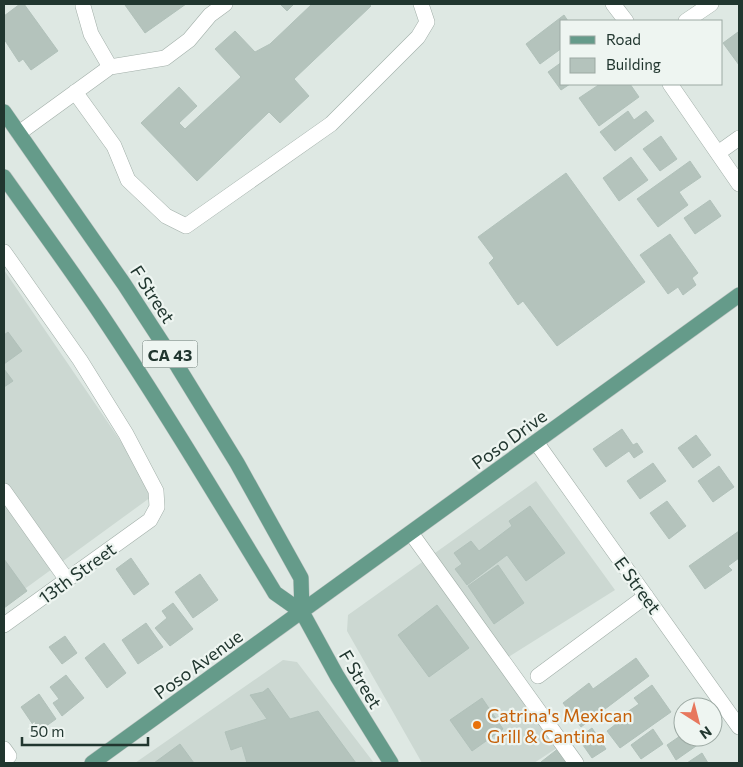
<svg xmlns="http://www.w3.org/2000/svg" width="743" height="767" viewBox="0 0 743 767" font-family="Commissioner,sans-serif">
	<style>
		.built { fill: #ccd8d2 }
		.building { fill: #b4c3bc; stroke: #b1c1ba }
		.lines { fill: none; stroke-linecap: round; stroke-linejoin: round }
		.minor-casing { stroke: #a2afa9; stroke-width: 16 }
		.major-casing { stroke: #bcc3c1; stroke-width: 16 }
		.minor { stroke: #fff; stroke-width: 15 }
		.major { stroke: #659b8a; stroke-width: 15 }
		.food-dot { fill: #e8710a; stroke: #eef5f1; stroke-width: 2 }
		.labels { text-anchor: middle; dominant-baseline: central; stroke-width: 4.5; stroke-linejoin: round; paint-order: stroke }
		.shield { fill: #eef5f1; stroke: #5e6f69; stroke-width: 1 }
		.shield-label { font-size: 16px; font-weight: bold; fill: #21362f }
		.street-label { font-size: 18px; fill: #21362f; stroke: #eef5f1 }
		.food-label { font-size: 18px; fill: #c56008; stroke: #eef5f1; text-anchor: start }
	</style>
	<rect width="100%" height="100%" fill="#dee8e3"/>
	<!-- built -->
	<path class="built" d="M4 270 141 471 151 497 4 604Z
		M536 481 615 590 507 658 569 740 534 763H422L347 631 348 615Z
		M283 660 297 662 374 763H135Z"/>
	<!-- building -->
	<path class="building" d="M20 4H24L58 51 31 70 23 59 19 62 4 39V36L5 35 4 33V16Z
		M126 4H186L145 33 125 5Z
		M280 4H294L287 11Z
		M312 4H369L371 6 294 79 309 96 280 123 269 112 197 181 141 123 179 87 197 106 179 123 185 129 241 77 215 49 235 31 255 52 270 44Z
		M564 15 568 21H562V48L540 64 526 44Z
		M738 32 739 34V65L723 43Z
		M562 62V84H570L561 90 548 72Z
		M600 84H630L639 97 599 126 579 98Z
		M628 111 634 120 646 111 654 121 615 151 600 132Z
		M661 136 677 159 660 171 643 149Z
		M631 157 648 180 619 201 603 178Z
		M690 161 701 177 679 192 688 205 658 227 637 199Z
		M566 173 645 282 557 346 523 301 518 305 489 263 494 258 478 237Z
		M710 200 721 216 695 234 684 218Z
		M670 234 698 273 692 278 696 285 683 295 678 287 668 294 640 255Z
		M8 332 22 351 4 364V335Z
		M4 369 13 381 4 387Z
		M622 429 633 445 637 443 643 452 634 458 629 451 606 467 593 449Z
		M696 435 711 455 693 468 678 448Z
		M653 463 666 481 640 499 627 481Z
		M719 466 734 487 713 502 698 481Z
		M667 501 686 526 669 539 650 513Z
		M530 506 565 553 526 581 507 555 467 585 455 569 462 564 454 553 471 541 479 551 512 526 509 521Z
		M739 531V558L728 566 732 570 705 589 689 566Z
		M131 558 149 584 134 595 116 569Z
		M4 559 27 591 4 608Z
		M498 565 524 603 494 624 468 586Z
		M200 574 218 600 193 618 175 592Z
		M173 603 193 629 170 646 155 628 167 618 162 611Z
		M437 605 469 648 429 677 398 635Z
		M146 623 163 647 138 664 122 640Z
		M65 636 77 653 62 664 49 647Z
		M104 643 126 673 107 688 85 658Z
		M636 658 649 676 581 727 563 703 589 683 593 689Z
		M66 675 84 698 62 716 53 703 59 699 50 687Z
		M652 685 671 712 620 748 607 731 616 724 614 721 639 704 634 698Z
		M268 688 290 719 318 711 356 763H247L242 746 231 750 225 732 267 719 250 695 263 692Z
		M39 694 56 719 38 732 21 707Z
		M482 698 503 729 472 751 450 720Z
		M592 728 606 749 592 758 578 738Z
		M653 729 663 744 641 759 631 745Z
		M683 734V737H709L676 760 667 745Z
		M180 744 194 763H154Z
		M559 748 570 763H542L541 762Z
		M702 753 708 763H687Z"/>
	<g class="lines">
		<defs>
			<path id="minor" d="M83 4V6L91 34 110 67
				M613 4 626 21
				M686 21 711 4
				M670 84 739 184
				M75 92 114 146 128 180 166 216 186 226 331 124 418 37 427 22 421 4
				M19 133 110 67 165 58 189 40 210 15 225 4
				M718 153 739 138
				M4 252 80 360 126 434 156 491 157 507 150 520 4 625
				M536 442 739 727
				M4 491 67 580
				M411 533 576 763
				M538 676 646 596
				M4 749 9 756"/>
			<path id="major" d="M4 112 124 284 178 367 237 463 301 578 302 612
				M4 177C36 222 69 267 100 313 161 404 218 499 275 593L302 612 337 676 391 763
				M92 763 739 295"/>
		</defs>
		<!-- minor casing -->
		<use href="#minor" class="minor-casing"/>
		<!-- major casing -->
		<use href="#major" class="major-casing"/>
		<!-- minor -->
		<use href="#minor" class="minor"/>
		<!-- major -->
		<use href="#major" class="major"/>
	</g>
	<!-- markers -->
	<circle class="food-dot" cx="477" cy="725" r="5"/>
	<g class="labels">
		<!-- shield labels -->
		<rect class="shield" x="142.5" y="340.5" width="55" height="27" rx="4"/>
		<g class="shield-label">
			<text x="170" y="354">CA 43</text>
		</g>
		<!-- street labels -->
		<g class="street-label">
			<text transform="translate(153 294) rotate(57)">F Street</text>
			<text transform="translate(509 439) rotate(-36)">Poso Drive</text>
			<text transform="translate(77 573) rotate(-36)">13th Street</text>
			<text transform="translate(638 585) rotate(54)">E Street</text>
			<text transform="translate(198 664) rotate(-36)">Poso Avenue</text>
			<text transform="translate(361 679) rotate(59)">F Street</text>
		</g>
		<!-- food labels -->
		<g class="food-label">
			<text x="487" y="715">Catrina's Mexican<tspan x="487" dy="21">Grill &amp; Cantina</tspan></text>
		</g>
	</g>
	<!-- border -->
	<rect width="743" height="767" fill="none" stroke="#21362f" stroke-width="10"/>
	<!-- legend -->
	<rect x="560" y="20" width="162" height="65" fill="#eef5f1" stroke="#9ca9a3"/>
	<rect x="570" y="36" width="25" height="8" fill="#659b8a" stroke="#9ca9a3"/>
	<text x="606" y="45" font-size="15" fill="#21362f">Road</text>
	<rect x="570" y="58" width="25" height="15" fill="#b4c3bc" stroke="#9ca9a3"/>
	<text x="606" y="70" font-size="15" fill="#21362f">Building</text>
	<!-- north arrow -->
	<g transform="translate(698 722) rotate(144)"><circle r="24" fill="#eef5f1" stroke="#9ca9a3"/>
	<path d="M0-4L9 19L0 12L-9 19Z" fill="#e7775d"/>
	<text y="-8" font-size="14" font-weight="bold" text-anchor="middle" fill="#21362f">N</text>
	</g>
	<!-- scale -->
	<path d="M22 737v8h126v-8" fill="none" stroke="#21362f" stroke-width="2.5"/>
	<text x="30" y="737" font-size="15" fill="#21362f" stroke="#eef5f1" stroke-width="4" paint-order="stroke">50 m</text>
</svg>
